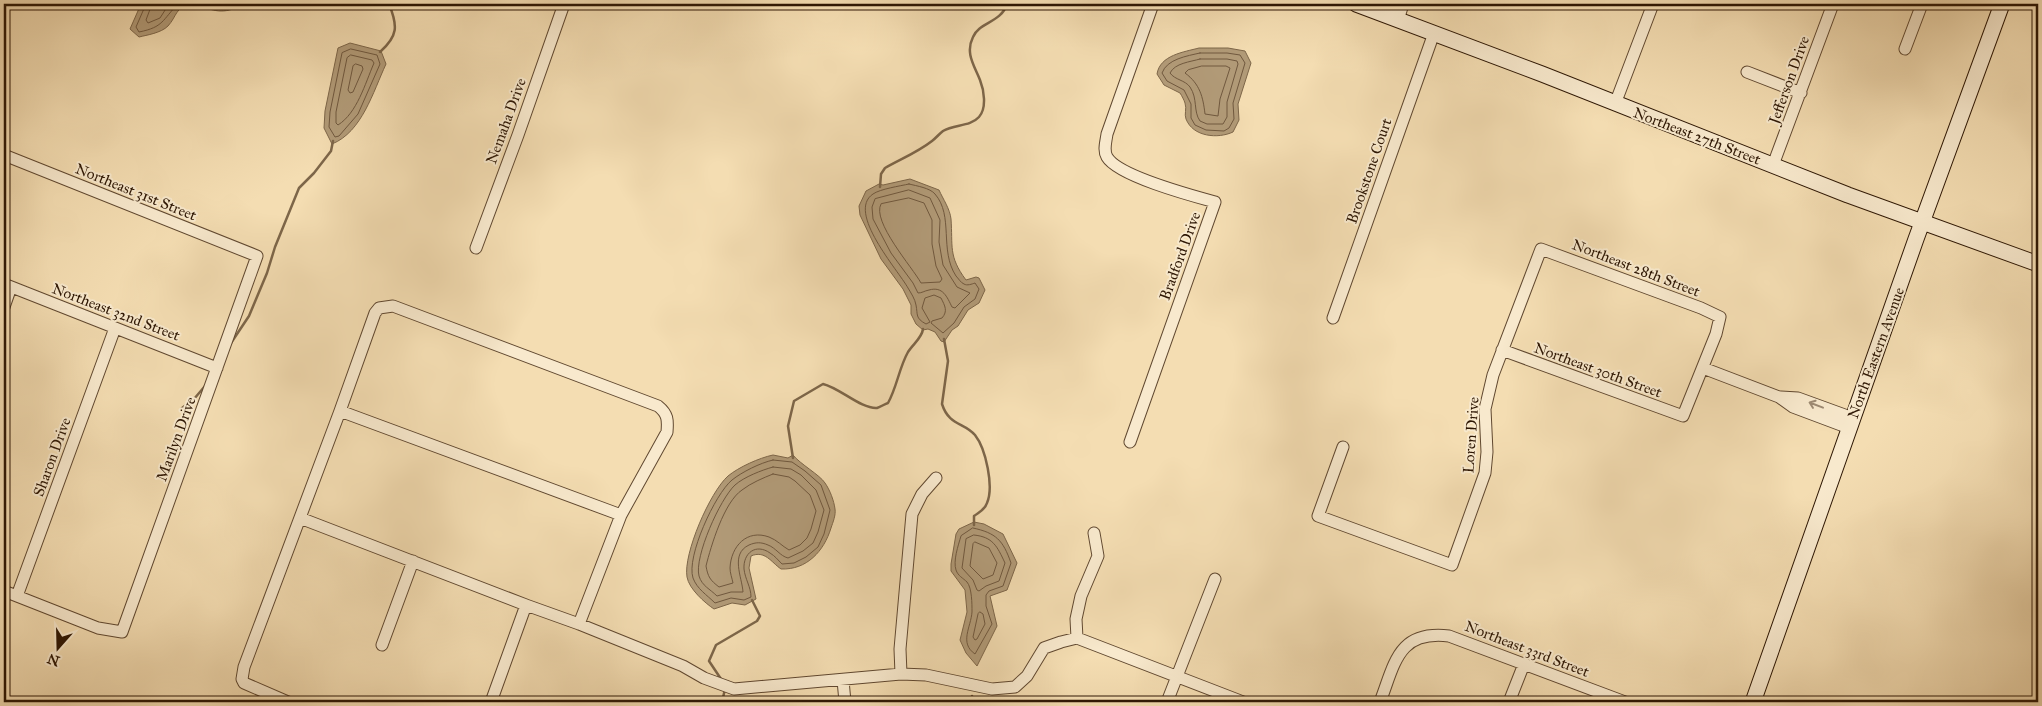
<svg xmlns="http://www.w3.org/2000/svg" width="2042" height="706" viewBox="0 0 2042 706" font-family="'IM FELL Great Primer',serif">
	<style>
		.water { fill: #b19a77; stroke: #7d6649 }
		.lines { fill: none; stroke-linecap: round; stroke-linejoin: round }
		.shore { stroke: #70583e; stroke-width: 1 }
		.stream { stroke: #7d6649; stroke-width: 2.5 }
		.street-casing { stroke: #604830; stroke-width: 13 }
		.secondary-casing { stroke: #2e1704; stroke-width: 17 }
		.street { stroke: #f8e9cd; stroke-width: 11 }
		.secondary { stroke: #f8e9cd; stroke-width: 15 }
		.oneway { stroke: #9d8a73 }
		.labels { text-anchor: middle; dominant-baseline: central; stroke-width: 4; stroke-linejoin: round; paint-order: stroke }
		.street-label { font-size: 15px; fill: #2e1704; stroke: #f8e9cd }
	</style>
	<rect width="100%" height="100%" fill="#f4ddb2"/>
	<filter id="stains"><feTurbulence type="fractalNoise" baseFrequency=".004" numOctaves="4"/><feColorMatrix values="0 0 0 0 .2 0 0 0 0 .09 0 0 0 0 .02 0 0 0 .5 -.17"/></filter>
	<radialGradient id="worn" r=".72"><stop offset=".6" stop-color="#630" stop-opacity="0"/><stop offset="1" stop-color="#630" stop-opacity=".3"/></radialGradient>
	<!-- water -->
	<path class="water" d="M141 4H190C175 8 177 16 168 26 161 33 147 35 139 37L130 29Z
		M195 4H242V5C223 15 214 11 195 4Z
		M350 43 381 51 386 64C373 92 362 132 332 144L324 128 325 111 338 48Z
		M1199 48H1228L1245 51 1251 63 1238 104 1239 120 1233 132C1218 139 1193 137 1186 119 1184 114 1187 109 1185 103 1184 100 1182 96 1180 93L1164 85 1157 74C1160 55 1184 52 1199 48Z
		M910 179 939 190C943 199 950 209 951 219 953 246 948 256 966 280L976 277 979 278 985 290 979 303 968 310 958 326 952 330 944 342 941 341 935 332 928 329 923 330 916 324 911 314V305L903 289 881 259 860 215 859 206 866 191 879 184 883 185Z
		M773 455 788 458 793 455C800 464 820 475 825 483 830 490 834 501 835 509 836 515 833 522 831 528 824 551 807 570 781 569 771 562 765 550 751 556L749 568 756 599 745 605 732 603 714 609C705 603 689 589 687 577 683 554 710 492 728 476 739 467 759 458 773 455Z
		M974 522 984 524 1003 534 1017 563 1007 590 990 596 997 626 977 666 966 653 960 640 967 612 965 590 951 571V564L956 534 959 529Z"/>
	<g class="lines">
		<!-- shore -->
		<path class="shore" d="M146 4 136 27 139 32C164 27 162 20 178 4
			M152 4 146 20 148 23 160 18 169 4
			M351 49 377 55 380 64 358 114 339 136 335 137 329 127 330 112 342 53Z
			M1200 53H1227L1240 55 1245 63 1233 103 1234 119 1229 128 1224 131 1206 130 1195 125 1191 118V104L1184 90 1167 81 1162 73C1167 59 1187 56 1200 53Z
			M351 55 372 60 374 63C365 84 357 113 338 125L336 123V112L347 58Z
			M1200 59H1227L1237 61 1238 64 1227 102V117L1223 124H1207L1200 121C1193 111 1198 99 1190 87 1185 80 1175 80 1170 73 1175 63 1190 62 1200 59Z
			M356 64 362 66 363 69 353 92 350 93 348 90 353 66Z
			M1202 66H1226L1230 68 1220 99 1218 116 1205 114C1203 97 1200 84 1185 73L1188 70Z
			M909 184C917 186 930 188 935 194 954 216 939 250 956 276 958 278 961 283 964 284 967 286 972 284 975 283L979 289 975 299 964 307 954 323 943 333 931 323 932 321 942 318C948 311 945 306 941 298L934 295 925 298 922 308 930 322 926 324C915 318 918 315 916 305 915 299 911 293 908 288 898 270 846 212 873 194 880 189 900 186 909 184Z
			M909 190 930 198 940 220 939 242 943 265 957 287 970 293 955 308 952 307C947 297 943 286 929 290 924 291 922 293 918 293L913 283 891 253 873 219 872 207 875 199Z
			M909 198 924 203 932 220V244L936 266 942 279 940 282 921 283C913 268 871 221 881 204Z
			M773 460 792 462 805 471 821 485 830 510 824 534 818 547 806 557 794 563 782 564C778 560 775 556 770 553 756 543 743 553 744 569 745 579 751 587 751 597L744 600 731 598 715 603C707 595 697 589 693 578 686 557 715 494 732 480 742 472 760 463 773 460Z
			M773 467 791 469 801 475 816 490 824 510 818 532 813 543 803 551 788 558C780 556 776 548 768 545 761 542 756 542 749 545 730 554 742 577 743 592H731L717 596C710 589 702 586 699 576 694 557 720 499 735 485 744 477 762 470 773 467Z
			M773 474 789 477 795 481 810 495 816 511 811 529 807 538 800 545 789 550C782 546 777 540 769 537 747 529 731 546 730 568 730 573 732 578 733 583L719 587C710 580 708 577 706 566 711 546 724 502 742 490 751 483 763 478 773 474Z
			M973 528C996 533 1003 540 1011 563L1003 586 989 591 986 595V606L992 624 975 654C959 643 971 627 972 612 972 604 972 588 967 582 963 578 958 576 956 570 953 561 958 546 961 536Z
			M974 535C993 537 997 546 1005 563L999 581 986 586 979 591 977 590 973 580 962 568 966 539Z
			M975 542 989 548 997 563 993 575 983 579 970 566 973 544Z
			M980 612 983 614 985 624 977 639 975 640 973 637 978 614Z"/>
		<!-- stream -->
		<path class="stream" d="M380 52C398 36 398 26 389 4
			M880 187 881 174 885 168C901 159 918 152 932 141 936 138 939 134 943 131 954 124 970 127 979 117 987 108 984 90 980 80 974 65 965 53 973 37 979 22 1001 23 1007 4
			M944 339 948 361 942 404C949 426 964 422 975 435 986 449 994 487 987 503 985 510 979 512 974 516V525
			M231 343 249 316 267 273 275 247 299 188 314 173 331 151 333 141
			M182 408 194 399 205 386
			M793 458 788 426 794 401 823 384C840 388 861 409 877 408 880 407 885 404 888 403 897 387 899 368 908 352 913 344 922 338 923 329
			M721 679 709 661 716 645 757 621 760 616 752 600
			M722 702 725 689
			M970 702 972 696"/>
		<defs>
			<path id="street" d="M1388 16 1393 4
				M1398 20 1403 4
				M1905 49 1922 4
				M1747 72 1801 93
				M1615 104 1653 4
				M4 155 257 256 122 632 98 628 4 591
				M1773 165 1833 4
				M476 248 518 135 564 4
				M4 284 217 368
				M4 307 11 287
				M1333 318 1434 33
				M1703 368 1779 397 1793 407 1849 428
				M1781 397 1798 398 1853 418
				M340 411 621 515
				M1130 442 1215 202C1193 196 1118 176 1107 157 1103 150 1106 142 1107 134L1153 4
				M1343 447 1318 516 1452 565 1485 473 1487 452 1485 409 1493 375 1541 249 1701 308 1720 317 1716 334 1683 416 1502 350
				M300 518 526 605
				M1094 533 1098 556 1081 596 1076 619 1077 638 1243 702
				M17 596 115 328
				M382 645 413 561
				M901 674 900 649 912 514 922 494 936 478
				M843 680 845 702
				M288 702 244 683 242 679 244 667 340 411 375 313 379 308 393 306 658 406C668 414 668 420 667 432L621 515 579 624
				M491 702 526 605 579 624 683 666 704 678 734 689 901 674 926 675 992 689 1015 687 1027 676 1044 648 1061 642 1077 638
				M1167 702 1215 579
				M1380 702C1395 663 1398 630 1449 636L1625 702
				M1509 702 1524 664"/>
			<path id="secondary" d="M1356 4 1542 74 1848 195 2038 264
				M1753 702 1916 239 2002 4"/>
		</defs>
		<!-- street casing -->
		<use href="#street" class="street-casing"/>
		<!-- secondary casing -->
		<use href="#secondary" class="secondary-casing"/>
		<!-- street -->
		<use href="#street" class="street"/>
		<!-- secondary -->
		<use href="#secondary" class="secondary"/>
	</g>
	<!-- one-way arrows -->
	<defs><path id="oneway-shaft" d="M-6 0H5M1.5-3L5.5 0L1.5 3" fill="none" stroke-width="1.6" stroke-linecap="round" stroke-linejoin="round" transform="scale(1.25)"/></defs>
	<use class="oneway" href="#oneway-shaft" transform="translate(1816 405) rotate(-159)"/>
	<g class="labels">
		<!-- street labels -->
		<g class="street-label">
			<text transform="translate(1789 80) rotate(-70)">Jefferson Drive</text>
			<text transform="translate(506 121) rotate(-70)">Nemaha Drive</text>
			<text transform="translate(1697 136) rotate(21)">Northeast 27th Street</text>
			<text transform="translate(1369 171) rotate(-71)">Brookstone Court</text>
			<text transform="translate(136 192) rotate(22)">Northeast 31st Street</text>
			<text transform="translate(1180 256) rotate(-70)">Bradford Drive</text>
			<text transform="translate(1636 268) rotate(21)">Northeast 28th Street</text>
			<text transform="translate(116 312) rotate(21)">Northeast 32nd Street</text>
			<text transform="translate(1876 353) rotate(-70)">North Eastern Avenue</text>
			<text transform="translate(1598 370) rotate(20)">Northeast 30th Street</text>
			<text transform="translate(1471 435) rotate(-86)">Loren Drive</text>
			<text transform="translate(176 439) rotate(-70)">Marilyn Drive</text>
			<text transform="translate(52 457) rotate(-70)">Sharon Drive</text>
			<text transform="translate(1527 649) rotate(21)">Northeast 33rd Street</text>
		</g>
	</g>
	<!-- margin -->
	<rect width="2042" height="706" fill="none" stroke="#f4ddb2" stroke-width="20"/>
	<rect x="5" y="5" width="2032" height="696" fill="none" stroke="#2e1704" stroke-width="2.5"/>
	<rect x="10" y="10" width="2022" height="686" fill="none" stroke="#2e1704"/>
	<!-- north arrow -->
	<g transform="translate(58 648) rotate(200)" stroke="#f8e9cd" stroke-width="4" paint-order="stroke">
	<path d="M0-4L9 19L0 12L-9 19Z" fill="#2e1704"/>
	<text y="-8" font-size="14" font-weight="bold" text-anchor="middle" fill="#2e1704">N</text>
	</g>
	<rect width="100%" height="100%" filter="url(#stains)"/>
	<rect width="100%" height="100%" fill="url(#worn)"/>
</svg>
